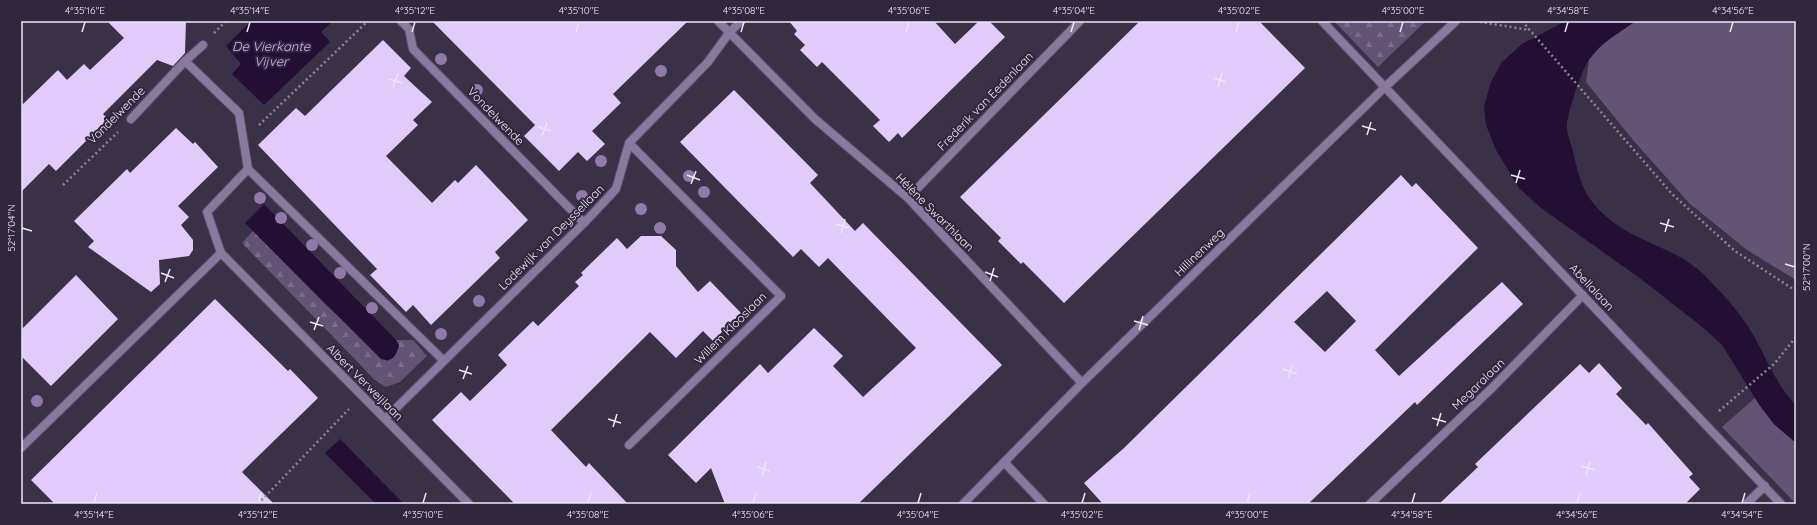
<svg xmlns="http://www.w3.org/2000/svg" width="1817" height="525" viewBox="0 0 1817 525" font-family="Quicksand,sans-serif">
	<style>
		.grass { fill: #635374 }
		.forest { fill: url(#forest-firs) }
		.water { fill: #220f33 }
		.building { fill: #e1cbfb; fill-rule: evenodd }
		.lines { fill: none; stroke-linecap: round; stroke-linejoin: round }
		.street-casing { stroke: #574e63; stroke-width: 10 }
		.path { stroke: #8d8597; stroke-width: 2.5; stroke-dasharray: 2 3; stroke-linecap: butt }
		.street { stroke: #8a799e; stroke-width: 8 }
		.tree { fill: #907aa9 }
		.ticks { fill: none; stroke: #ede7f5; stroke-width: 1.5 }
		.labels { text-anchor: middle; dominant-baseline: central; stroke-width: 4; stroke-linejoin: round; paint-order: stroke }
		.street-label { font-size: 12px; fill: #ede7f5; stroke: #31273c }
		.water-label { font-size: 13px; font-style: italic; fill: #d0b1f5; stroke: #31273c }
		.neatline { fill: none; stroke: #ede7f5; stroke-width: 1.5 }
		.ticks-label { font-size: 10px; text-anchor: middle; fill: #ede7f5 }
	</style>
	<defs>
		<pattern id="forest-firs" width="22" height="20" patternUnits="userSpaceOnUse"><rect width="22" height="20" fill="#635374"/><path d="M5 1l3.5 6h-7zM16 11l3.5 6h-7z" fill="#7a6c88"/></pattern>
	</defs>
	<rect width="100%" height="100%" fill="#3b3147"/>
	<!-- grass -->
	<path class="grass" d="M1636 21H1796V280L1747 250 1689 203 1633 140 1586 82 1589 60 1603 43Z
		M1755 398 1774 424 1796 443V504L1722 427Z"/>
	<!-- forest -->
	<path class="forest" d="M1334 21H1426L1378 67Z
		M253 231 326 305 387 361C395 358 397 353 399 345L396 340H413L427 356 400 382 386 387 375 380 242 243Z"/>
	<!-- water -->
	<path class="water" d="M251 21H333L321 32 330 42 264 105 232 74 241 64 226 46Z
		M1566 21H1636C1620 32 1602 42 1589 59 1582 70 1568 111 1567 124 1566 131 1570 141 1572 148 1580 180 1582 196 1608 218 1638 244 1679 248 1706 277 1725 296 1742 315 1755 338 1768 362 1777 386 1796 405V443L1774 424 1760 406 1722 345 1706 330 1641 279 1541 208 1519 188 1496 150 1486 125 1484 106 1491 82 1502 62 1522 44Z
		M264 204 396 340 399 345C396 356 392 363 381 359L245 223Z
		M340 439 404 504H376L325 453Z"/>
	<!-- building -->
	<path class="building" d="M107 21H186L185 53 173 66 157 60 103 114 108 119 56 171 49 164 21 192V106L58 70 67 80 84 64 90 70 124 38Z
		M432 21H688L613 94 621 103 592 131 605 144 587 161 578 152 559 171 524 136 535 125Z
		M789 21H934L955 44 979 21H989L1005 37 902 138 898 133 889 142 873 126 880 120 822 62 817 67 800 50 805 45 794 34 797 31Z
		M1140 21H1259L1305 68 1064 303 1023 262 1021 264 998 241 1001 238 960 197Z
		M383 40 411 68 404 76 432 102 413 120 418 125 386 156 432 203 455 180 458 183 476 165 528 220 495 252 500 258 431 325 413 305 406 312 370 275 377 269 258 145 296 108 305 116Z
		M734 90 818 175 810 183 855 231 863 223 1002 365 858 504H725L711 468 696 483 668 455 760 364 768 373 814 328 843 356 833 366 863 397 916 348 828 258 819 267 801 249 793 257 680 142Z
		M176 128 193 144 195 142 218 167 178 206 189 217 181 225 193 240V250L189 256 159 260 160 284 151 292 88 247 94 241 74 221 127 169 130 173Z
		M1401 175 1412 187 1416 183 1478 248 1375 350 1399 376 1502 282 1523 304 1417 405 1415 402 1308 504H1103L1084 483 1124 448ZM1327 291 1356 321 1325 352 1294 322Z
		M641 236H661L676 250V266L698 292 710 281 741 313 713 341 703 331 676 358 650 332 551 430 586 467 589 463 628 504H515L432 420 461 392 470 401 507 365 498 355 533 321 538 326 579 286 575 282 583 275 581 273 617 238 627 249Z
		M76 275 118 319 51 386 21 356V330Z
		M215 299 288 371 290 369 318 398 242 472 274 504H55L31 480Z
		M1599 363 1622 388 1616 394 1646 425 1648 423 1693 474 1689 477 1700 489 1685 504H1439L1478 467 1475 464 1580 364 1589 373Z"/>
	<g class="lines">
		<defs>
			<path id="street" d="M401 21 409 29 413 49 584 223
				M718 21 815 119 908 198 1082 383
				M1322 21 1781 504
				M185 61 203 45
				M131 119 185 61 239 113 248 169 444 361
				M629 143 781 296 629 445
				M908 198 1080 21
				M221 253 207 212 248 169
				M385 419 584 223 616 189 629 143 708 62 729 33 741 21
				M21 448 221 253 469 504
				M1005 463 1044 504
				M963 504 1082 383 1385 87 1456 21
				M1370 504 1492 388 1583 295
				M1746 504 1765 486"/>
		</defs>
		<!-- street casing -->
		<use href="#street" class="street-casing"/>
		<!-- path -->
		<path class="path" d="M1475 21 1529 30
			M1522 21 1672 194 1735 251 1796 291
			M214 33 226 21
			M259 125 368 21
			M63 185 118 132
			M1719 411 1774 364 1796 337
			M258 504 349 409"/>
		<!-- street -->
		<use href="#street" class="street"/>
	</g>
	<!-- trees -->
	<g class="tree">
		<circle cx="441" cy="59" r="6"/>
		<circle cx="661" cy="71" r="6"/>
		<circle cx="477" cy="90" r="6"/>
		<circle cx="601" cy="161" r="6"/>
		<circle cx="689" cy="176" r="6"/>
		<circle cx="704" cy="192" r="6"/>
		<circle cx="582" cy="196" r="6"/>
		<circle cx="260" cy="198" r="6"/>
		<circle cx="641" cy="209" r="6"/>
		<circle cx="281" cy="218" r="6"/>
		<circle cx="660" cy="228" r="6"/>
		<circle cx="312" cy="245" r="6"/>
		<circle cx="340" cy="273" r="6"/>
		<circle cx="479" cy="301" r="6"/>
		<circle cx="372" cy="308" r="6"/>
		<circle cx="441" cy="334" r="6"/>
		<circle cx="37" cy="401" r="6"/>
	</g>
	<!-- ticks -->
	<path class="ticks" d="M82 32 85 22M247 32 250 22M412 32 415 22M576 32 579 22M741 32 744 22M906 32 909 22M1071 32 1074 22M1236 32 1239 22M1400 32 1403 22M1565 32 1568 22M1730 32 1733 22M1213 78 1226 82M389 79 402 83M393 87 398 74M1218 87 1222 73M1362 126 1376 130M538 127 551 131M1367 135 1371 122M542 136 547 123M687 175 700 180M1511 175 1525 179M1516 183 1520 170M691 184 696 171M1660 223 1674 227M836 224 849 228M22 228 32 231M1665 232 1669 219M841 233 845 219M1785 264 1795 267M985 272 998 277M161 273 174 278M990 281 994 268M165 282 170 269M1134 321 1148 325M310 322 323 326M314 330 319 317M1139 330 1143 316M1283 369 1297 374M459 370 472 374M1288 378 1292 365M463 379 468 366M1432 418 1446 422M608 419 621 423M1437 426 1441 413M613 427 617 414M1581 466 1595 470M757 467 770 471M1586 475 1590 462M762 476 766 462M94 503 97 493M258 503 261 493M423 503 426 493M588 503 591 493M753 503 756 493M918 503 921 493M1082 503 1085 493M1247 503 1250 493M1412 503 1415 493M1577 503 1580 493M1742 503 1745 493"/>
	<g class="labels">
		<!-- street labels -->
		<g class="street-label">
			<text transform="translate(985 101) rotate(-46)">Frederik van Eedenlaan</text>
			<text transform="translate(116 115) rotate(-45)">Vondelwende</text>
			<text transform="translate(496 116) rotate(46)">Vondelwende</text>
			<text transform="translate(935 212) rotate(45)">Hélène Swarthlaan</text>
			<text transform="translate(551 237) rotate(-45)">Lodewijk van Deyssellaan</text>
			<text transform="translate(1199 252) rotate(-44)">Hillinenweg</text>
			<text transform="translate(1592 287) rotate(47)">Abellalaan</text>
			<text transform="translate(730 328) rotate(-45)">Willem Klooslaan</text>
			<text transform="translate(365 382) rotate(45)">Albert Verweijlaan</text>
			<text transform="translate(1478 384) rotate(-44)">Megaralaan</text>
		</g>
		<!-- water labels -->
		<g class="water-label">
			<text x="271" y="46">De Vierkante<tspan x="271" dy="15">Vijver</tspan></text>
		</g>
	</g>
	<!-- border -->
	<rect width="1817" height="525" fill="none" stroke="#31273c" stroke-width="44"/>
	<rect x="22" y="22" width="1773" height="481" class="neatline"/>
	<g class="ticks-label">
		<text x="85" y="14">4°35'16"E</text>
		<text x="250" y="14">4°35'14"E</text>
		<text x="415" y="14">4°35'12"E</text>
		<text x="579" y="14">4°35'10"E</text>
		<text x="744" y="14">4°35'08"E</text>
		<text x="909" y="14">4°35'06"E</text>
		<text x="1074" y="14">4°35'04"E</text>
		<text x="1239" y="14">4°35'02"E</text>
		<text x="1403" y="14">4°35'00"E</text>
		<text x="1568" y="14">4°34'58"E</text>
		<text x="1733" y="14">4°34'56"E</text>
		<text transform="translate(11 228) rotate(-90)" y="4">52°17'04"N</text>
		<text transform="translate(1806 267) rotate(-90)" y="4">52°17'00"N</text>
		<text x="94" y="518">4°35'14"E</text>
		<text x="258" y="518">4°35'12"E</text>
		<text x="423" y="518">4°35'10"E</text>
		<text x="588" y="518">4°35'08"E</text>
		<text x="753" y="518">4°35'06"E</text>
		<text x="918" y="518">4°35'04"E</text>
		<text x="1082" y="518">4°35'02"E</text>
		<text x="1247" y="518">4°35'00"E</text>
		<text x="1412" y="518">4°34'58"E</text>
		<text x="1577" y="518">4°34'56"E</text>
		<text x="1742" y="518">4°34'54"E</text>
	</g>
</svg>
